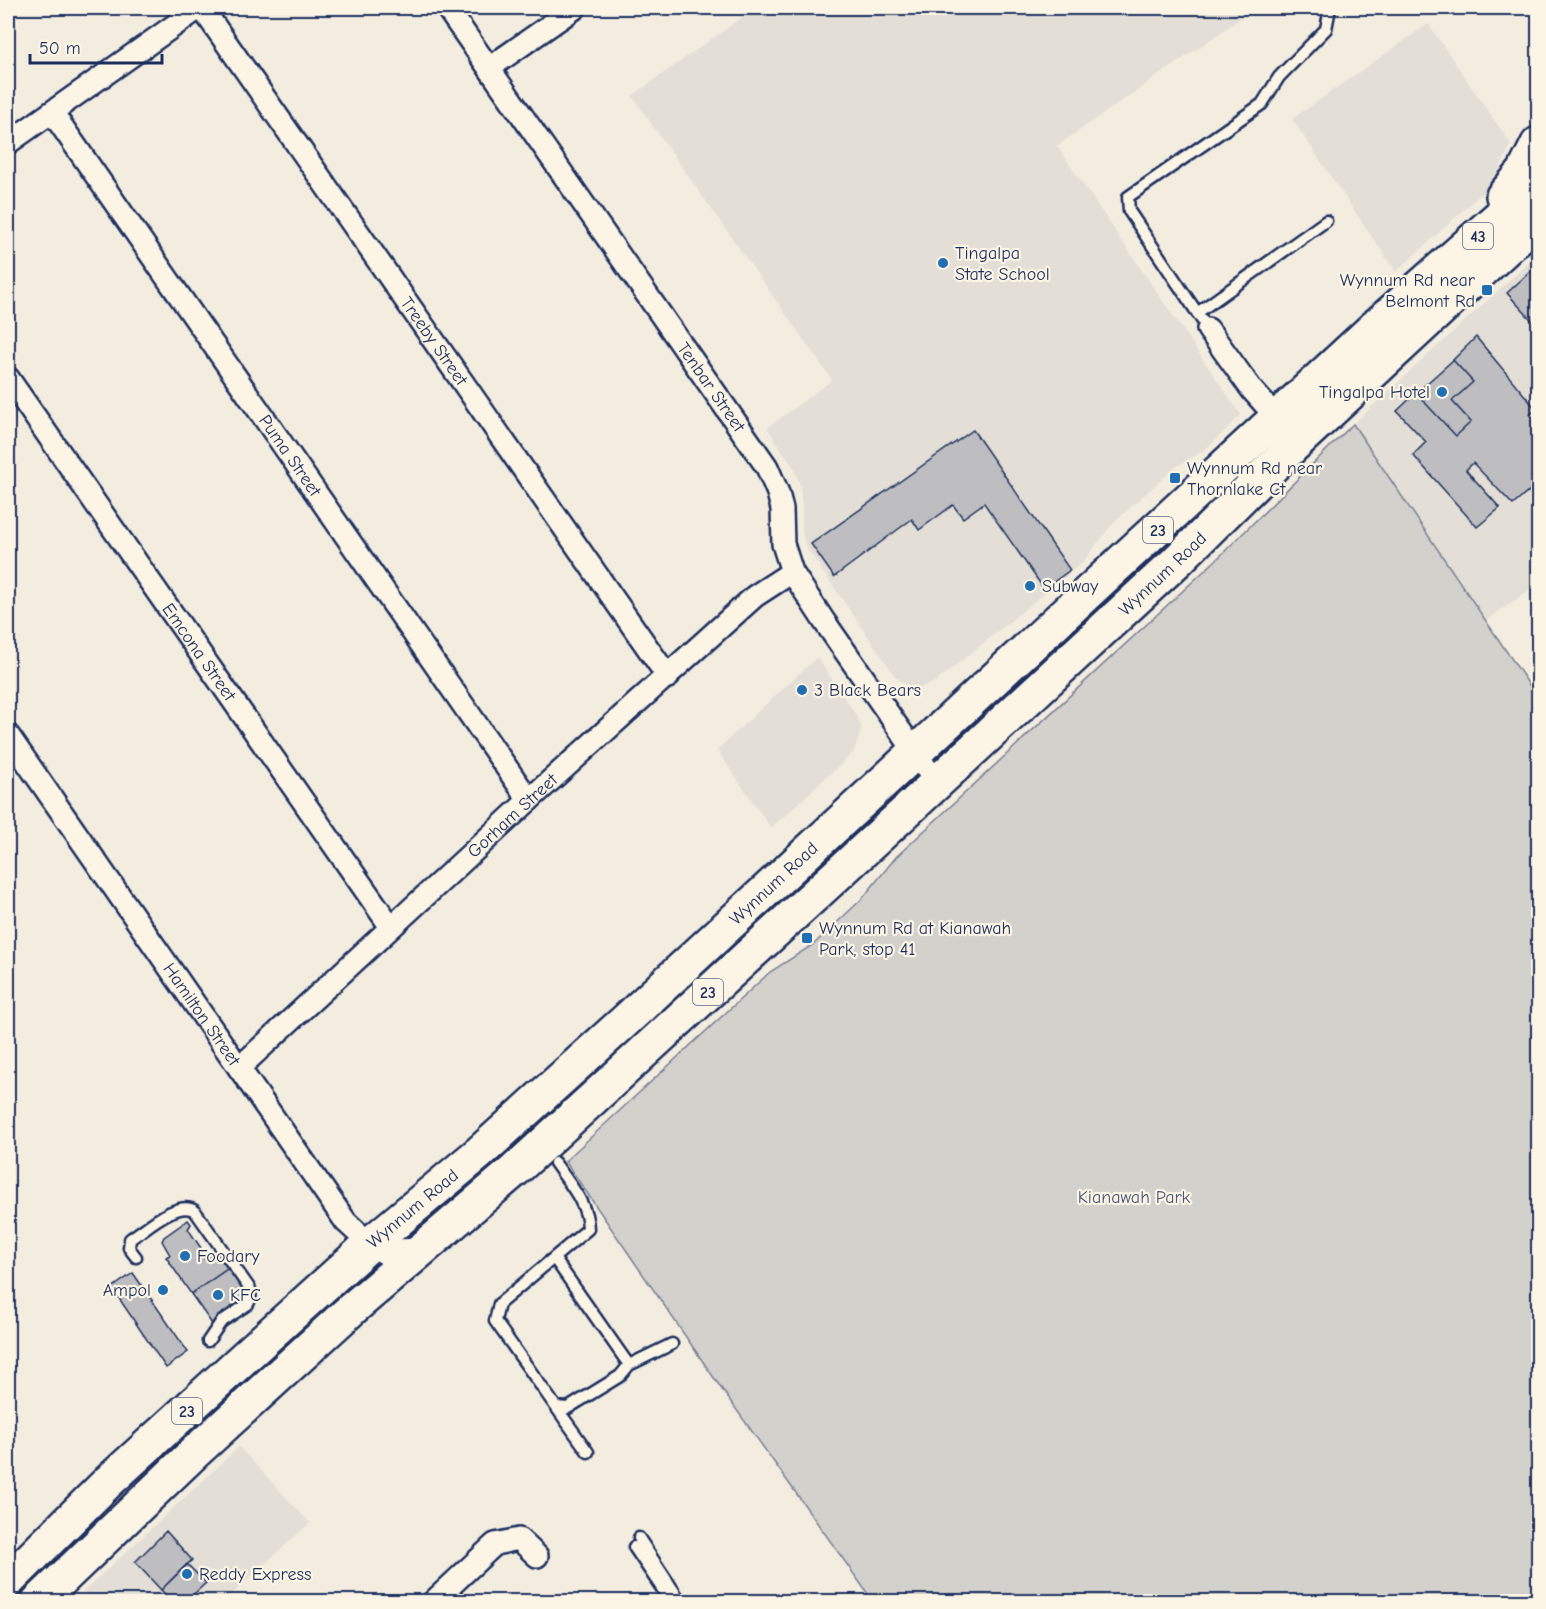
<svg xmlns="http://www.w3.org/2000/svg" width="1546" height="1609" viewBox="0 0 1546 1609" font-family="'Comic Neue',sans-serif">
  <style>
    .built { fill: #e3dfd6 }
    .green { fill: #d3d1cc; stroke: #778095; stroke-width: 1.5 }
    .building { fill: #bebec0; stroke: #1b2f5e; stroke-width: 1.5 }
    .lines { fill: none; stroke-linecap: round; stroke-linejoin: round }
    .lane-casing { stroke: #1b2f5e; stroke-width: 15 }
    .street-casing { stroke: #1b2f5e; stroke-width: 26 }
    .primary-casing { stroke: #1b2f5e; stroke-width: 38 }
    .lane { stroke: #fcf5e5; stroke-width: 10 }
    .street { stroke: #fcf5e5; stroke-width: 21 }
    .primary { stroke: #fcf5e5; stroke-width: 33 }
    .poi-dot { fill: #1f6fb2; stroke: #fcf5e5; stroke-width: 2 }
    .labels { text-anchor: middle; stroke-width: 4.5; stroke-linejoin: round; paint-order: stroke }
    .shield { fill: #fcf5e5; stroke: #5e6a86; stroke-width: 1.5 }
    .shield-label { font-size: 16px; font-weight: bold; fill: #1b2f5e }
    .poi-label { font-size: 18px; fill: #1b2f5e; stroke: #fcf5e5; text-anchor: start }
    .street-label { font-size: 18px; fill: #1b2f5e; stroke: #fcf5e5 }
    .park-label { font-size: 18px; fill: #49587a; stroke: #fcf5e5 }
  </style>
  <rect width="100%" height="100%" fill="#f3ede0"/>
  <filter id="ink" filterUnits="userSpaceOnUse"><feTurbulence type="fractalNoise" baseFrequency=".0167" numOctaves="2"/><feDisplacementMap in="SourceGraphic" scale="12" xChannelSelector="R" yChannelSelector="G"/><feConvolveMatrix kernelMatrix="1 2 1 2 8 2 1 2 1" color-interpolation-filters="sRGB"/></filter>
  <g filter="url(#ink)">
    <path class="built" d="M755 8H1247L1250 12 1057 146 1241 415 1206 449 1174 468 1114 522 1082 563 935 682 920 688 906 685 896 677 806 547 802 531V508L800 485 794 468 767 428 832 380 632 96Z
      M1428 24 1511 144 1493 183 1396 272 1292 119Z
      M1538 254V399L1533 404 1538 411V584L1485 621 1353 424Z
      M817 657 854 712 861 725 860 735 853 753 771 828 717 750Z
      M239 1447 310 1523 224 1601H90L83 1592Z"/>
    <path class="green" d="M1353 424 1538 698V1601H873L721 1388 565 1161 770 972 814 944 862 899 896 857 1216 560Z"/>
    <path class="building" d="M1534 268 1538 273V327L1507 293Z
      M1476 337 1536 409 1530 415 1538 424V487L1536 485 1513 505 1473 463 1466 470 1500 508 1477 527 1413 455 1426 442 1397 411 1416 393 1456 436 1471 422 1452 401 1473 382 1453 360Z
      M1453 360 1473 382 1452 401 1471 422 1456 436 1416 393Z
      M973 430 1070 570 1044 589 984 503 963 518 953 505 919 530 912 519 834 577 811 544Z
      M188 1220 191 1224 188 1229 201 1248 198 1250 205 1260 218 1251 230 1267 191 1294 166 1257 170 1255 162 1241 164 1237Z
      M230 1267 244 1288 240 1291 244 1296 243 1299 238 1303 240 1305 212 1324 191 1294Z
      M133 1273 188 1352 166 1368 112 1288Z
      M166 1531 192 1560 161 1590 135 1562Z
      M187 1564 206 1583 185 1602H173L161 1590Z"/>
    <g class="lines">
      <g class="lane-casing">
        <path id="lane" d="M1197 313 1326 221
          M1208 329 1129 211 1128 197 1262 104 1279 77 1326 29 1330 8
          M136 1257 129 1248 130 1239C146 1229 178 1199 195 1211L250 1289C251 1295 251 1299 248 1304L221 1322 208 1341
          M554 1258 629 1365 620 1376 568 1408 556 1407 495 1321 499 1304 588 1229C588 1204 569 1183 555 1163
          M629 1365 672 1344
          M556 1407 588 1452
          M639 1538 681 1602
          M634 1547 671 1602"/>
      </g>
      <g class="street-casing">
        <g id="street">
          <path id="s1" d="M202 8 668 677"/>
          <path id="s2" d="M447 8 767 467 778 493 782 509 783 544 792 572 824 621 936 782"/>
          <path d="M489 68 575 8"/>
          <path id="s3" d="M52 112 529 800"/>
          <path d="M8 143 199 8"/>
          <path d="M1208 329 1252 390 1278 419"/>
          <path id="s4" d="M8 378 391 927"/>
          <path id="s5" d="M8 735 346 1222 370 1244 386 1254 397 1250 421 1249"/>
          <path id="s6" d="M239 1068 529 800 755 596 792 572"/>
          <path d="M433 1602 495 1544 519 1539 537 1556"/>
        </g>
      </g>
      <g class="primary-casing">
        <g id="primary">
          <path d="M1503 196 1524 172 1538 144"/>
          <path id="s7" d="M8 1581 108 1482 247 1355 370 1244 479 1153 625 1021 1378 324 1538 182"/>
          <path id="s8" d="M38 1602 194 1453 353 1308 515 1170 901 816 1177 561 1292 447 1538 219"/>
        </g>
      </g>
      <use href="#lane" class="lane"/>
      <use href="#street" class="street"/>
      <use href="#primary" class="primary"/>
    </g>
  </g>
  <g class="poi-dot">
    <circle cx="943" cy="263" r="6"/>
    <rect x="1481" y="284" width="12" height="12" rx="3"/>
    <circle cx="1442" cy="392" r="6"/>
    <rect x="1169" y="472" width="12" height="12" rx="3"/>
    <circle cx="1030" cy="586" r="6"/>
    <circle cx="802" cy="690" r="6"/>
    <rect x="801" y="932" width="12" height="12" rx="3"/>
    <circle cx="185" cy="1256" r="6"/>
    <circle cx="163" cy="1290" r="6"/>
    <circle cx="218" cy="1295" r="6"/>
    <circle cx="187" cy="1574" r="6"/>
  </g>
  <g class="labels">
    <g class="shield">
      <rect x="1463" y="223" width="30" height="26" rx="4.5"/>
      <rect x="1143" y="517" width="30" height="26" rx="4.5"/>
      <rect x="693" y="979" width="30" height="26" rx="4.5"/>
      <rect x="172" y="1398" width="30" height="26" rx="4.5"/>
    </g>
    <g class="shield-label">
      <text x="1478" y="242">43</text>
      <text x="1158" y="536">23</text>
      <text x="708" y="998">23</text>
      <text x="187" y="1417">23</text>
    </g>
    <g class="poi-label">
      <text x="955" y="259">Tingalpa<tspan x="955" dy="21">State School</tspan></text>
      <text x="1475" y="286" text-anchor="end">Wynnum Rd near<tspan x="1475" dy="21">Belmont Rd</tspan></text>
      <text x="1430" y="398" text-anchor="end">Tingalpa Hotel</text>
      <text x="1187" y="474">Wynnum Rd near<tspan x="1187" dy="21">Thornlake Ct</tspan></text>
      <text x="1042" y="592">Subway</text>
      <text x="814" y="696">3 Black Bears</text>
      <text x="819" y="934">Wynnum Rd at Kianawah<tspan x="819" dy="21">Park, stop 41</tspan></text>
      <text x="197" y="1262">Foodary</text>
      <text x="151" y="1296" text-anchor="end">Ampol</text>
      <text x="230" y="1301">KFC</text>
      <text x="199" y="1580">Reddy Express</text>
    </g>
    <g class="street-label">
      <text dy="6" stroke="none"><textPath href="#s1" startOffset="406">Treeby Street</textPath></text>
      <text dy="6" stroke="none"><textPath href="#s2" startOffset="462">Tenbar Street</textPath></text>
      <text dy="6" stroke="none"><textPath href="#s3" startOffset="418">Puma Street</textPath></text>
      <text dy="6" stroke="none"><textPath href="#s8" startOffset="1524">Wynnum Road</textPath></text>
      <text dy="6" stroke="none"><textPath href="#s4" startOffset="334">Emcona Street</textPath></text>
      <text dy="6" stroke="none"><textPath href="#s6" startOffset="372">Gorham Street</textPath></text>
      <text dy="6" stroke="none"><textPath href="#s7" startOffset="1036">Wynnum Road</textPath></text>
      <text dy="6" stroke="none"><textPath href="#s5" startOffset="340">Hamilton Street</textPath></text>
      <text dy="6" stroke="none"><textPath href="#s7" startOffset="550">Wynnum Road</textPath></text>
    </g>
    <g class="park-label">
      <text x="1134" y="1203">Kianawah Park</text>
    </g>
  </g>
  <rect width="1546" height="1609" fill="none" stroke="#fcf5e5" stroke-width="30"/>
  <rect x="15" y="15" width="1516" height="1579" fill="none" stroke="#1b2f5e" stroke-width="2" filter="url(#ink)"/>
  <path d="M30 54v9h132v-9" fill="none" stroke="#1b2f5e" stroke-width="3"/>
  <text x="39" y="54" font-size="18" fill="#1b2f5e" stroke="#fcf5e5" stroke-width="4.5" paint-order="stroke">50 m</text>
</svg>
